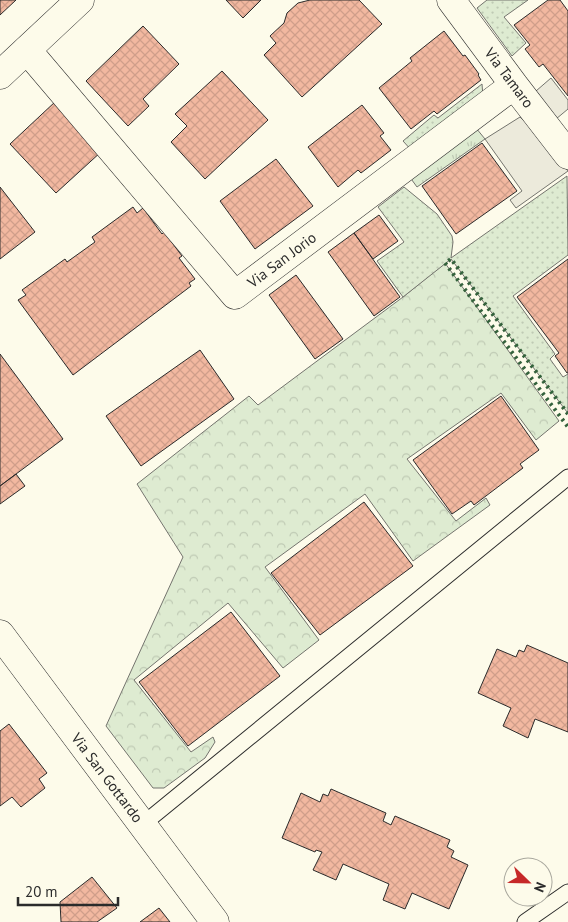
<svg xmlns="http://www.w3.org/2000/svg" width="568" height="922" viewBox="0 0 568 922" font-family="'PT Sans',sans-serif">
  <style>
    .grass { fill: url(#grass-tufts); stroke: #74746e }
    .forest { fill: url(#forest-crowns); stroke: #74746e }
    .garden { fill: url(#garden-dots); stroke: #74746e }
    .parking { fill: #eceadb; stroke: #74746e }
    .building { fill: url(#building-cross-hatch); stroke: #2b2b2b }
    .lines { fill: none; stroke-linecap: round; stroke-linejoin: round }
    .lane-casing { stroke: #2b2b2b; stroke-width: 17 }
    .street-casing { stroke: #2b2b2b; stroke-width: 29 }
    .secondary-casing { stroke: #2b2b2b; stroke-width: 29 }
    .primary-casing { stroke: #2b2b2b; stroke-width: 29 }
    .lane { stroke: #fdfbea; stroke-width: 15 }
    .street { stroke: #fdfbea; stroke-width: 28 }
    .secondary { stroke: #fdfbea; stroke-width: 28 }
    .primary { stroke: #fdfbea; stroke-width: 28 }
    .hedge { stroke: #34623c; stroke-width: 4; stroke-dasharray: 2.5 4; stroke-linecap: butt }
    .labels { text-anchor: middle; stroke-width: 4; stroke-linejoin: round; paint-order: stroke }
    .street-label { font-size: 15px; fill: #2b2b2b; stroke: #fdfbea }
  </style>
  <defs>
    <pattern id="grass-tufts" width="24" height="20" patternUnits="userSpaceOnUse" patternTransform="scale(1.25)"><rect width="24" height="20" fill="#deebd1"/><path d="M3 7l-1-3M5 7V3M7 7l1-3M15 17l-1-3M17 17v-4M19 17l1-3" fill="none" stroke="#bfcab4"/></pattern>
    <pattern id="forest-crowns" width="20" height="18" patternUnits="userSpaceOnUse" patternTransform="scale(1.25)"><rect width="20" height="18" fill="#deebd1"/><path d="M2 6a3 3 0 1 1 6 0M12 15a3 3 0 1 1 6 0" fill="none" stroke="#bfcab4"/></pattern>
    <pattern id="garden-dots" width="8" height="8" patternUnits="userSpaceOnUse" patternTransform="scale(1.25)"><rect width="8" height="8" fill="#deebd1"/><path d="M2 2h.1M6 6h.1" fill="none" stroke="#bfcab4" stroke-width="1.8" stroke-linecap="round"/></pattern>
    <pattern id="building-cross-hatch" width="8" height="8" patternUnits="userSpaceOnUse" patternTransform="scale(1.25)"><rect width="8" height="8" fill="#f2b8a0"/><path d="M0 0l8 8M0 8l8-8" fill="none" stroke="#d09e8a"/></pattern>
  </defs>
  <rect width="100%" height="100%" fill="#fdfbea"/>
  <path class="grass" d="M476 128 485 139 417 187 409 176Z"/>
  <path class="forest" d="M445 263 559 421 536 440 501 393 407 459 456 521 486 498 490 505 413 561 365 494 265 567 319 640 283 668 228 603 134 680 191 752 213 737 215 742 205 758 164 788H153L106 726 183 557 137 484 249 396 258 405 403 297Z"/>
  <path class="garden" d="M487 0H528L504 17 526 43 512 56 477 8Z
    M482 84 483 97 413 152 403 141 434 115 438 118Z
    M567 176 568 255 513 296 555 354 550 359 563 377 568 374V412H567L451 259 403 297 377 261 404 242 378 207 404 187 437 214 452 236 453 242 451 258Z"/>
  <path class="parking" d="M551 78 568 100V109L556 119 536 91Z
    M520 117 533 129 568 171 516 208 510 200 522 191 485 139Z"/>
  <path class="building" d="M0 0H16L0 15Z
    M226 0H261L243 18Z
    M310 0H359L382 24 302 97 264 55 276 43 270 36 284 23 287 13 298 3Z
    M548 0H560L568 11V96L543 64 539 67 525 49 530 45 514 25Z
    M143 26 179 64 143 99 149 106 128 126 86 81Z
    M444 31 463 56 465 55 479 74 478 75 481 80 437 114 434 111 411 129 379 88 412 61 410 58Z
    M222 71 268 120 205 179 171 142 187 126 175 114Z
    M56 101 102 151 56 193 10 144Z
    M362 105 384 133 380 136 391 150 361 173 358 170 338 187 308 147Z
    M482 143 517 191 456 234 422 186Z
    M276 159 313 206 255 249 220 201Z
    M0 187 35 232 0 259Z
    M133 207 137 213 143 208 162 234 164 232 182 256 179 258 195 279 189 283 191 286 73 375 18 300 26 295 22 290 65 259 67 262 95 242 92 237Z
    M379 215 398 241 373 259 354 233Z
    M354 233 400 297 374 316 328 252Z
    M568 259V373H567L555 356 559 353 517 297Z
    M296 275 343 339 315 359 269 295Z
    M200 350 234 399 141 466 106 416Z
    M0 354 63 439 0 486Z
    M501 396 539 450 520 464 523 468 474 505 471 501 452 514 413 460Z
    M16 474 25 486 0 504V486Z
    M364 502 413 566 320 635 271 573Z
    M231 612 280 676 188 746 139 682Z
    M527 645 568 663V732L535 719 528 738 503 726 511 708 478 693 497 649 516 657 519 650 524 652Z
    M9 724 47 773 39 779 45 788 21 807 12 797 0 806V731Z
    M331 789 386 813 383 821 391 825 395 816 450 840 447 847 454 851 451 857 468 865 449 909 412 893 405 909 383 900 389 884 343 864 336 880 313 870 322 852 316 850 315 852 282 838 301 793 320 802 323 794 328 796Z
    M92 877 117 908 97 922H61L60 902Z
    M159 908 170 922H140Z"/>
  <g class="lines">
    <g class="lane-casing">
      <path id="lane" d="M142 825 568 477
        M525 922 568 892"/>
    </g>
    <g class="street-casing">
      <path id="street" d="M451 0 514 85 568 155
        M27 50 235 295 514 85"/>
    </g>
    <g class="secondary-casing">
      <path id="secondary" d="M0 75 80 0"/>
    </g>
    <g class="primary-casing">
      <path id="primary" d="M0 634 215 922"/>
    </g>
    <use href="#lane" class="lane"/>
    <use href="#street" class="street"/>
    <use href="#secondary" class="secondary"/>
    <use href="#primary" class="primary"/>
    <path class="hedge" d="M568 414 451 259 445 263 568 427"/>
  </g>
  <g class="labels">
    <g class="street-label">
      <text transform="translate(509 78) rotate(53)" y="5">Via Tamaro</text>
      <text transform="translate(282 260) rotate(-37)" y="5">Via San Jorio</text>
      <text transform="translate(107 778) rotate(53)" y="5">Via San Gottardo</text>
    </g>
  </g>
  <g transform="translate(528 882) rotate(113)"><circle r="24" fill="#fdfbea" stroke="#a9a89e"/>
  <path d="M0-4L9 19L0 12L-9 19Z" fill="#c62828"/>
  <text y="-8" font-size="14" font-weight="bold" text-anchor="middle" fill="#2b2b2b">N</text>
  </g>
  <path d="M18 897v8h100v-8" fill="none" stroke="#2b2b2b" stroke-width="2.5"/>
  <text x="25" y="897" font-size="15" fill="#2b2b2b" stroke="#fdfbea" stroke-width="4" paint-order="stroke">20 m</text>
</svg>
